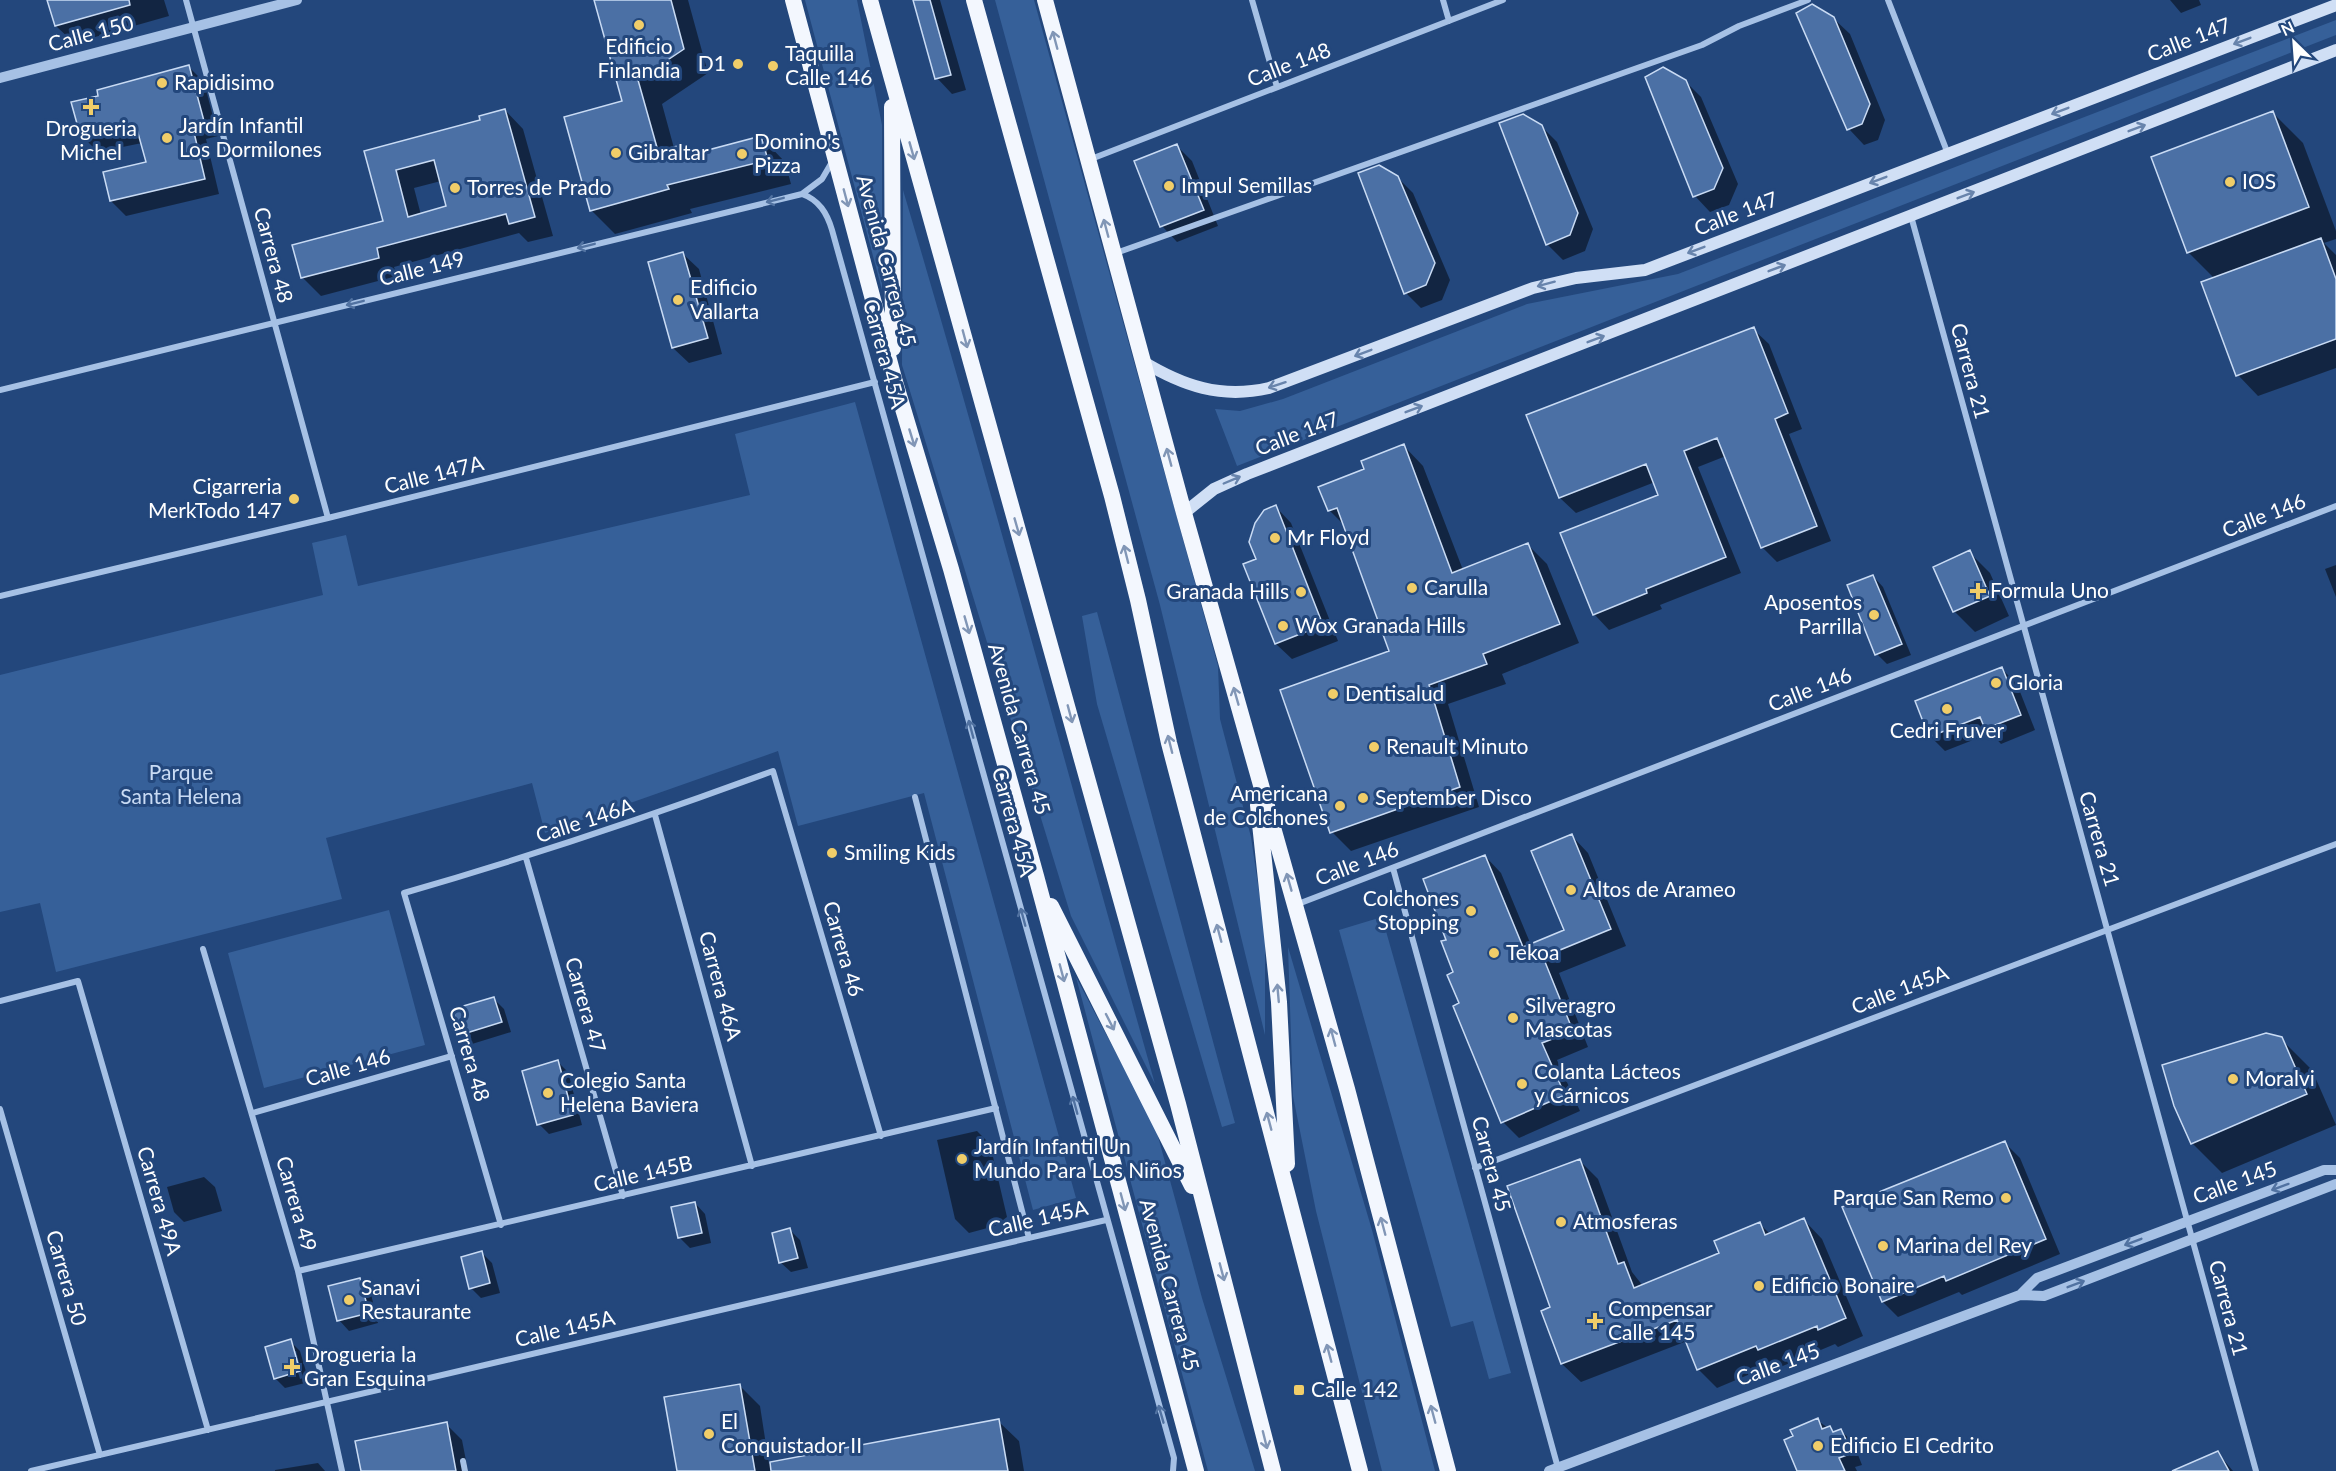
<svg xmlns="http://www.w3.org/2000/svg" width="2336" height="1471" viewBox="0 0 2336 1471" font-family="Lato,sans-serif">
  <style>
    .green { fill: #366099 }
    .shadow { fill: #0007; fill-rule: evenodd }
    .building { fill: #4b70a5; stroke: #c9dbf4; stroke-width: 1.5; fill-rule: evenodd }
    .lines { fill: none; stroke-linecap: round; stroke-linejoin: round }
    .minor { stroke: #a6c1e5; stroke-width: 6 }
    .tertiary { stroke: #a6c1e5; stroke-width: 10 }
    .secondary { stroke: #d0dff5; stroke-width: 12 }
    .trunk { stroke: #f3f7fe; stroke-width: 16 }
    .oneway { stroke: #8196b6 }
    .oneway2 { stroke: #6884ac }
    .oneway3 { stroke: #5172a1 }
    .poi-dot { fill: #f0cd69; stroke: #23477c; stroke-width: 2 }
    .labels { text-anchor: middle; stroke-width: 6; stroke-linejoin: round; paint-order: stroke }
    .street-label { font-size: 21px; fill: #fff; stroke: #23477c }
    .poi-label { font-size: 21px; fill: #fff; stroke: #23477c; text-anchor: start }
    .park-label { font-size: 21px; fill: #c9dbf4; stroke: #23477c }
  </style>
  <rect width="100%" height="100%" fill="#23477c"/>
  <path class="green" d="M805 0H857L882 125V290Z
    M995 0H1034L1218 666 1220 719 1251 837 1265 932V1035L1160 605Z
    M2336 20V35L1237 466 1215 409 1240 411 1283 399 1527 304 1678 274Z
    M903 190C991 487 1071 786 1155 1084L1071 916 902 365Z
    M855 402 1076 1198 1033 1210 924 793 798 826 778 751 545 833 532 783 326 838 342 899 56 972 40 903 0 912V675L323 595 312 543 346 535 358 586 750 495 735 434Z
    M1097 612 1235 1123 1222 1127 1097 704 1082 616Z
    M389 910 425 1045 264 1088 228 953Z
    M1382 917 1511 1373 1489 1379 1473 1321 1451 1327 1339 930Z
    M1288 947 1372 1230 1435 1471H1382L1316 1211 1293 1096Z
    M1076 977 1156 1129 1202 1298 1255 1471H1208Z"/>
  <path class="shadow" d="M49 0H164L169 16 74 43 56 26Z
    M596 0H688L708 73 662 104 674 148 685 145 695 155 761 137 785 162 791 184 690 209 692 213 615 234 591 210 624 102Z
    M914 0H940L966 90 952 94 937 78Z
    M2170 0H2199L2201 5 2181 13Z
    M1798 14 1833 18 1850 34 1885 120 1878 140 1864 145 1849 129Z
    M189 67 204 82 218 136 206 139 219 194 126 216 111 201 148 163 142 143 98 152 83 137Z
    M1685 81 1701 97 1738 184 1729 205 1710 212 1695 196Z
    M505 110 523 129 553 236 528 242 519 233 394 267 397 276 321 296 302 277 384 222 366 152 482 121ZM441 181 448 207 421 215 414 188Z
    M2273 113 2303 143 2336 231V239L2324 243 2336 255V368L2258 396 2238 375 2215 279 2188 252Z
    M1541 126 1557 142 1593 229 1585 251 1563 260 1547 244Z
    M1177 146 1192 161 1218 226 1177 242 1162 226 1136 162Z
    M1397 177 1413 193 1450 280 1442 300 1421 308 1406 293Z
    M683 254 699 269 722 354 689 363 673 348 649 263Z
    M1753 329 1769 344 1802 429 1789 434 1831 541 1777 562 1762 547 1726 456 1698 467 1741 573 1660 605 1662 609 1609 630 1594 614 1660 496 1655 482 1576 513 1560 498 1528 416Z
    M1404 446 1423 466 1463 570 1527 544 1547 564 1579 643 1502 674 1506 684 1448 704 1479 807 1351 851 1332 832 1391 651 1346 527 1329 510 1366 470Z
    M1276 507 1291 523 1338 641 1292 659 1276 644 1245 565 1258 560Z
    M1969 552 1990 573 2009 616 1975 632 1954 611Z
    M2336 565V597L2325 569Z
    M1873 576 1883 587 1911 655 1887 664 1877 654Z
    M2002 669 2017 684 2035 730 2001 744 1991 733 1945 751 1930 736Z
    M1572 836 1588 853 1626 946 1559 973 1588 1047 1557 1060 1580 1111 1519 1138 1503 1122 1461 1004 1448 940 1485 856 1501 873 1531 945 1565 931Z
    M494 999 504 1009 511 1032 472 1044 461 1034Z
    M2281 1039 2312 1070 2336 1125 2222 1173 2192 1143Z
    M558 1062 568 1072 582 1125 549 1134 539 1124Z
    M977 1131 990 1144 1007 1217 995 1226 969 1233 955 1219 937 1140Z
    M2005 1143 2020 1158 2060 1254 1962 1295 1959 1292 1898 1317 1883 1302Z
    M1580 1161 1598 1179 1632 1272 1643 1286 1721 1253 1760 1224 1770 1234 1804 1220 1822 1239 1863 1336 1838 1347 1835 1344 1778 1368 1774 1364 1717 1388 1699 1370 1687 1341 1581 1382 1562 1364 1543 1312 1552 1308Z
    M204 1177 215 1187 222 1211 184 1222 174 1212 167 1187Z
    M695 1203 705 1214 711 1243 690 1248 679 1237Z
    M790 1230 800 1240 808 1268 791 1272 780 1262Z
    M482 1253 492 1263 500 1293 481 1298 471 1288Z
    M359 1280 370 1290 378 1323 349 1331 339 1320Z
    M290 1341 300 1351 309 1382 285 1388 275 1378ZM292 1351H296L303 1378 300 1379Z
    M740 1386 760 1406 769 1464 998 1421 1019 1441 1024 1471H678Z
    M1817 1420 1835 1433 1841 1431 1853 1442 1862 1465 1855 1467 1857 1471H1798L1795 1437Z
    M446 1424 462 1440 468 1471H420Z
    M2218 1453 2233 1471H2175Z
    M318 1463 325 1471H275V1470Z"/>
  <path class="building" d="M47 0H129L130 5 55 26Z
    M594 0H671L684 49 638 80 658 151 686 144 689 155 761 136 768 160 667 185 669 189 590 211 564 117 622 101Z
    M913 0H930L951 75 935 79Z
    M1812 4 1834 17 1870 104 1862 124 1847 130 1796 13Z
    M189 65 204 121 192 124 205 179 110 201 103 172 146 162 136 126 81 138 71 102 98 96 97 90Z
    M1663 67 1686 80 1723 168 1714 189 1693 197 1645 77Z
    M505 109 535 217 509 224 506 214 377 248 379 258 301 278 292 245 383 221 364 151 480 120 479 116ZM434 160 446 206 408 217 396 170Z
    M2273 111 2309 207 2187 253 2151 157Z
    M1523 114 1542 125 1578 213 1570 235 1546 245 1499 123Z
    M1177 144 1204 210 1160 227 1134 161Z
    M1379 165 1398 176 1435 263 1426 285 1404 294 1358 173Z
    M2321 238 2336 279V339L2236 376 2201 282Z
    M683 252 708 338 672 348 648 262Z
    M1754 327 1788 413 1775 419 1817 526 1761 548 1717 438 1684 451 1726 557 1646 589 1647 593 1593 615 1560 533 1658 495 1646 464 1559 498 1526 415Z
    M1404 444 1452 573 1528 543 1560 624 1483 654 1487 664 1429 685 1460 787 1330 833 1280 690 1389 651 1337 508 1328 511 1318 487 1364 469 1361 461Z
    M1276 505 1323 625 1275 644 1243 564 1256 559 1249 542 1255 523 1264 510Z
    M1970 550 1990 596 1953 612 1933 567Z
    M1873 575 1902 644 1875 655 1847 585Z
    M2002 667 2021 715 1985 729 1980 717 1929 737 1915 701Z
    M1572 834 1611 929 1543 957 1573 1031 1542 1043 1565 1095 1501 1123 1453 1006 1459 1003 1447 975 1453 972 1441 941 1446 940 1423 879 1485 855 1523 947 1564 930 1531 851Z
    M494 997 502 1022 460 1035 453 1009Z
    M2266 1033 2282 1037 2307 1094 2191 1144 2174 1106 2162 1065Z
    M558 1060 573 1115 537 1125 522 1071Z
    M2005 1141 2046 1239 1946 1281 1944 1276 1882 1302 1842 1207Z
    M1580 1159 1618 1264 1624 1262 1634 1288 1719 1253 1714 1241 1760 1222 1765 1235 1804 1218 1846 1318 1818 1330 1817 1326 1758 1350 1756 1346 1697 1370 1677 1320 1561 1364 1541 1311 1550 1307 1507 1186Z
    M695 1202 702 1233 678 1238 671 1207Z
    M790 1228 798 1258 779 1263 772 1233Z
    M482 1251 490 1283 469 1289 461 1257Z
    M360 1278 369 1313 337 1321 328 1286Z
    M291 1339 300 1371 274 1379 265 1347Z
    M740 1384 755 1471H677L664 1397Z
    M1818 1418 1822 1429 1830 1426 1833 1432 1841 1429 1852 1453 1839 1458 1845 1471H1797L1784 1440 1793 1436 1790 1430Z
    M999 1419 1008 1471H771L770 1462Z
    M447 1422 456 1471H361L355 1441Z
    M2218 1451 2229 1471H2172Z"/>
  <g class="lines">
    <path class="minor" d="M186 0 328 518
      M1252 0 1277 87
      M1443 0 1449 21
      M1888 0 1948 154
      M1091 159 1503 0
      M802 194C819 200 827 213 832 230L1174 1458 1173 1471
      M1911 216 2256 1471
      M1116 253 1702 45 1739 26 1808 0
      M0 390 802 194 822 179 832 162
      M0 596 328 518 875 382
      M915 797 1029 1238
      M655 815 752 1166
      M526 858 623 1196
      M1393 868 1558 1468
      M1298 904 2336 506
      M203 949 298 1271 342 1471
      M0 1001 78 981 208 1430
      M0 1109 100 1455
      M253 1113 452 1056
      M1475 1168 2336 844
      M501 1225 404 893C529 857 651 816 773 771L881 1136
      M298 1271 996 1108
      M463 1461 465 1471
      M31 1471 1106 1220"/>
    <path class="tertiary" d="M0 78 297 0
      M2020 1295 2037 1278 2324 1170H2336
      M1549 1471 2020 1295 2044 1296 2336 1184"/>
    <path class="secondary" d="M1142 361C1183 386 1221 399 1269 388L1533 288 1576 278 1645 270 2336 5
      M1184 513 1214 489 1247 474 2336 50"/>
    <path class="trunk" d="M793 0 895 382 951 569 1036 876 1196 1471
      M870 0 1178 1104 1273 1471
      M974 0 1112 496 1138 600 1169 743 1360 1471
      M1045 0 1184 513 1347 1089 1448 1471
      M892 107 893 348
      M1258 805 1279 1002 1287 1164
      M1051 906 1192 1186"/>
  </g>
  <defs><path id="oneway-shaft" d="M-6 0H5M1.5-3L5.5 0L1.5 3" fill="none" stroke-width="1.6" stroke-linecap="round" stroke-linejoin="round" transform="scale(1.5)"/></defs>
  <g class="oneway">
    <use href="#oneway-shaft" transform="translate(1055 40) rotate(-105)"/>
    <use href="#oneway-shaft" transform="translate(912 151) rotate(74)"/>
    <use href="#oneway-shaft" transform="translate(846 198) rotate(75)"/>
    <use href="#oneway-shaft" transform="translate(1106 228) rotate(-105)"/>
    <use href="#oneway-shaft" transform="translate(965 339) rotate(75)"/>
    <use href="#oneway-shaft" transform="translate(912 438) rotate(73)"/>
    <use href="#oneway-shaft" transform="translate(1169 457) rotate(-105)"/>
    <use href="#oneway-shaft" transform="translate(1017 527) rotate(74)"/>
    <use href="#oneway-shaft" transform="translate(1126 554) rotate(-104)"/>
    <use href="#oneway-shaft" transform="translate(967 625) rotate(74)"/>
    <use href="#oneway-shaft" transform="translate(1236 696) rotate(-106)"/>
    <use href="#oneway-shaft" transform="translate(1070 714) rotate(75)"/>
    <use href="#oneway-shaft" transform="translate(1170 744) rotate(-104)"/>
    <use href="#oneway-shaft" transform="translate(1289 882) rotate(-106)"/>
    <use href="#oneway-shaft" transform="translate(1219 933) rotate(-105)"/>
    <use href="#oneway-shaft" transform="translate(1062 973) rotate(75)"/>
    <use href="#oneway-shaft" transform="translate(1278 993) rotate(-95)"/>
    <use href="#oneway-shaft" transform="translate(1110 1022) rotate(63)"/>
    <use href="#oneway-shaft" transform="translate(1333 1037) rotate(-105)"/>
    <use href="#oneway-shaft" transform="translate(1269 1121) rotate(-105)"/>
    <use href="#oneway-shaft" transform="translate(1123 1202) rotate(75)"/>
    <use href="#oneway-shaft" transform="translate(1383 1226) rotate(-105)"/>
    <use href="#oneway-shaft" transform="translate(1222 1272) rotate(75)"/>
    <use href="#oneway-shaft" transform="translate(1329 1353) rotate(-105)"/>
    <use href="#oneway-shaft" transform="translate(1433 1414) rotate(-105)"/>
    <use href="#oneway-shaft" transform="translate(1265 1440) rotate(76)"/>
  </g>
  <g class="oneway2">
    <use href="#oneway-shaft" transform="translate(2242 41) rotate(159)"/>
    <use href="#oneway-shaft" transform="translate(2060 111) rotate(159)"/>
    <use href="#oneway-shaft" transform="translate(2137 128) rotate(-21)"/>
    <use href="#oneway-shaft" transform="translate(1878 180) rotate(159)"/>
    <use href="#oneway-shaft" transform="translate(1966 195) rotate(-21)"/>
    <use href="#oneway-shaft" transform="translate(1696 250) rotate(159)"/>
    <use href="#oneway-shaft" transform="translate(1777 268) rotate(-21)"/>
    <use href="#oneway-shaft" transform="translate(1546 284) rotate(165)"/>
    <use href="#oneway-shaft" transform="translate(1596 339) rotate(-21)"/>
    <use href="#oneway-shaft" transform="translate(1363 353) rotate(159)"/>
    <use href="#oneway-shaft" transform="translate(1277 385) rotate(162)"/>
    <use href="#oneway-shaft" transform="translate(1414 409) rotate(-21)"/>
    <use href="#oneway-shaft" transform="translate(1232 480) rotate(-23)"/>
  </g>
  <g class="oneway3">
    <use href="#oneway-shaft" transform="translate(775 200) rotate(166)"/>
    <use href="#oneway-shaft" transform="translate(586 246) rotate(166)"/>
    <use href="#oneway-shaft" transform="translate(355 303) rotate(166)"/>
    <use href="#oneway-shaft" transform="translate(971 729) rotate(-105)"/>
    <use href="#oneway-shaft" transform="translate(1023 917) rotate(-105)"/>
    <use href="#oneway-shaft" transform="translate(1075 1105) rotate(-105)"/>
    <use href="#oneway-shaft" transform="translate(2280 1187) rotate(160)"/>
    <use href="#oneway-shaft" transform="translate(2133 1242) rotate(159)"/>
    <use href="#oneway-shaft" transform="translate(2076 1284) rotate(-21)"/>
    <use href="#oneway-shaft" transform="translate(1161 1414) rotate(-106)"/>
  </g>
  <g class="poi-dot">
    <circle cx="639" cy="25" r="6"/>
    <circle cx="738" cy="64" r="6"/>
    <circle cx="773" cy="66" r="6"/>
    <circle cx="162" cy="83" r="6"/>
    <path d="M88 98h6v6h6v6h-6v6h-6v-6h-6v-6h6z"/>
    <circle cx="167" cy="138" r="6"/>
    <circle cx="616" cy="153" r="6"/>
    <circle cx="742" cy="154" r="6"/>
    <circle cx="2230" cy="182" r="6"/>
    <circle cx="1169" cy="186" r="6"/>
    <circle cx="455" cy="188" r="6"/>
    <circle cx="678" cy="300" r="6"/>
    <circle cx="294" cy="499" r="6"/>
    <circle cx="1275" cy="538" r="6"/>
    <circle cx="1412" cy="588" r="6"/>
    <path d="M1975 582h6v6h6v6h-6v6h-6v-6h-6v-6h6z"/>
    <circle cx="1301" cy="592" r="6"/>
    <circle cx="1874" cy="615" r="6"/>
    <circle cx="1283" cy="626" r="6"/>
    <circle cx="1996" cy="683" r="6"/>
    <circle cx="1333" cy="694" r="6"/>
    <circle cx="1947" cy="709" r="6"/>
    <circle cx="1374" cy="747" r="6"/>
    <circle cx="1363" cy="798" r="6"/>
    <circle cx="1340" cy="806" r="6"/>
    <circle cx="832" cy="853" r="6"/>
    <circle cx="1571" cy="890" r="6"/>
    <circle cx="1471" cy="911" r="6"/>
    <circle cx="1494" cy="953" r="6"/>
    <circle cx="1513" cy="1018" r="6"/>
    <circle cx="2233" cy="1079" r="6"/>
    <circle cx="1522" cy="1084" r="6"/>
    <circle cx="548" cy="1093" r="6"/>
    <circle cx="962" cy="1159" r="6"/>
    <circle cx="2006" cy="1198" r="6"/>
    <circle cx="1561" cy="1222" r="6"/>
    <circle cx="1883" cy="1246" r="6"/>
    <circle cx="1759" cy="1286" r="6"/>
    <circle cx="349" cy="1300" r="6"/>
    <path d="M1592 1312h6v6h6v6h-6v6h-6v-6h-6v-6h6z"/>
    <path d="M289 1358h6v6h6v6h-6v6h-6v-6h-6v-6h6z"/>
    <rect x="1293" y="1384" width="12" height="12" rx="3"/>
    <circle cx="709" cy="1434" r="6"/>
    <circle cx="1818" cy="1446" r="6"/>
  </g>
  <g class="labels">
    <g class="street-label">
      <text transform="translate(91 34) rotate(-15)" y="7">Calle 150</text>
      <text transform="translate(2189 40) rotate(-21)" y="7">Calle 147</text>
      <text transform="translate(1289 65) rotate(-21)" y="7">Calle 148</text>
      <text transform="translate(1736 214) rotate(-21)" y="7">Calle 147</text>
      <text transform="translate(273 255) rotate(75)" y="7">Carrera 48</text>
      <text transform="translate(886 261) rotate(75)" y="7">Avenida Carrera 45</text>
      <text transform="translate(422 269) rotate(-14)" y="7">Calle 149</text>
      <text transform="translate(884 354) rotate(75)" y="7">Carrera 45A</text>
      <text transform="translate(1970 371) rotate(75)" y="7">Carrera 21</text>
      <text transform="translate(1297 434) rotate(-21)" y="7">Calle 147</text>
      <text transform="translate(434 475) rotate(-14)" y="7">Calle 147A</text>
      <text transform="translate(2264 516) rotate(-21)" y="7">Calle 146</text>
      <text transform="translate(1810 690) rotate(-21)" y="7">Calle 146</text>
      <text transform="translate(1019 729) rotate(74)" y="7">Avenida Carrera 45</text>
      <text transform="translate(585 821) rotate(-18)" y="7">Calle 146A</text>
      <text transform="translate(1013 822) rotate(75)" y="7">Carrera 45A</text>
      <text transform="translate(2099 839) rotate(74)" y="7">Carrera 21</text>
      <text transform="translate(1357 864) rotate(-21)" y="7">Calle 146</text>
      <text transform="translate(843 949) rotate(74)" y="7">Carrera 46</text>
      <text transform="translate(720 986) rotate(75)" y="7">Carrera 46A</text>
      <text transform="translate(1900 990) rotate(-21)" y="7">Calle 145A</text>
      <text transform="translate(585 1005) rotate(74)" y="7">Carrera 47</text>
      <text transform="translate(469 1054) rotate(74)" y="7">Carrera 48</text>
      <text transform="translate(348 1068) rotate(-16)" y="7">Calle 146</text>
      <text transform="translate(1491 1164) rotate(75)" y="7">Carrera 45</text>
      <text transform="translate(643 1174) rotate(-13)" y="7">Calle 145B</text>
      <text transform="translate(2235 1183) rotate(-20)" y="7">Calle 145</text>
      <text transform="translate(159 1201) rotate(74)" y="7">Carrera 49A</text>
      <text transform="translate(296 1204) rotate(74)" y="7">Carrera 49</text>
      <text transform="translate(1038 1219) rotate(-13)" y="7">Calle 145A</text>
      <text transform="translate(66 1278) rotate(74)" y="7">Carrera 50</text>
      <text transform="translate(1169 1285) rotate(75)" y="7">Avenida Carrera 45</text>
      <text transform="translate(2228 1308) rotate(75)" y="7">Carrera 21</text>
      <text transform="translate(565 1329) rotate(-13)" y="7">Calle 145A</text>
      <text transform="translate(1778 1365) rotate(-20)" y="7">Calle 145</text>
    </g>
    <g class="poi-label">
      <text x="639" y="54" text-anchor="middle">Edificio<tspan x="639" dy="24">Finlandia</tspan></text>
      <text x="785" y="61">Taquilla<tspan x="785" dy="24">Calle 146</tspan></text>
      <text x="726" y="71" text-anchor="end">D1</text>
      <text x="174" y="90">Rapidisimo</text>
      <text x="179" y="133">Jardín Infantil<tspan x="179" dy="24">Los Dormilones</tspan></text>
      <text x="91" y="136" text-anchor="middle">Drogueria<tspan x="91" dy="24">Michel</tspan></text>
      <text x="754" y="149">Domino's<tspan x="754" dy="24">Pizza</tspan></text>
      <text x="628" y="160">Gibraltar</text>
      <text x="2242" y="189">IOS</text>
      <text x="1181" y="193">Impul Semillas</text>
      <text x="467" y="195">Torres de Prado</text>
      <text x="690" y="295">Edificio<tspan x="690" dy="24">Vallarta</tspan></text>
      <text x="282" y="494" text-anchor="end">Cigarreria<tspan x="282" dy="24">MerkTodo 147</tspan></text>
      <text x="1287" y="545">Mr Floyd</text>
      <text x="1424" y="595">Carulla</text>
      <text x="1990" y="598">Formula Uno</text>
      <text x="1289" y="599" text-anchor="end">Granada Hills</text>
      <text x="1862" y="610" text-anchor="end">Aposentos<tspan x="1862" dy="24">Parrilla</tspan></text>
      <text x="1295" y="633">Wox Granada Hills</text>
      <text x="2008" y="690">Gloria</text>
      <text x="1345" y="701">Dentisalud</text>
      <text x="1947" y="738" text-anchor="middle">Cedri Fruver</text>
      <text x="1386" y="754">Renault Minuto</text>
      <text x="1328" y="801" text-anchor="end">Americana<tspan x="1328" dy="24">de Colchones</tspan></text>
      <text x="1375" y="805">September Disco</text>
      <text x="844" y="860">Smiling Kids</text>
      <text x="1583" y="897">Altos de Arameo</text>
      <text x="1459" y="906" text-anchor="end">Colchones<tspan x="1459" dy="24">Stopping</tspan></text>
      <text x="1506" y="960">Tekoa</text>
      <text x="1525" y="1013">Silveragro<tspan x="1525" dy="24">Mascotas</tspan></text>
      <text x="1534" y="1079">Colanta Lácteos<tspan x="1534" dy="24">y Cárnicos</tspan></text>
      <text x="2245" y="1086">Moralvi</text>
      <text x="560" y="1088">Colegio Santa<tspan x="560" dy="24">Helena Baviera</tspan></text>
      <text x="974" y="1154">Jardín Infantil Un<tspan x="974" dy="24">Mundo Para Los Niños</tspan></text>
      <text x="1994" y="1205" text-anchor="end">Parque San Remo</text>
      <text x="1573" y="1229">Atmosferas</text>
      <text x="1895" y="1253">Marina del Rey</text>
      <text x="1771" y="1293">Edificio Bonaire</text>
      <text x="361" y="1295">Sanavi<tspan x="361" dy="24">Restaurante</tspan></text>
      <text x="1608" y="1316">Compensar<tspan x="1608" dy="24">Calle 145</tspan></text>
      <text x="304" y="1362">Drogueria la<tspan x="304" dy="24">Gran Esquina</tspan></text>
      <text x="1311" y="1397">Calle 142</text>
      <text x="721" y="1429">El<tspan x="721" dy="24">Conquistador II</tspan></text>
      <text x="1830" y="1453">Edificio El Cedrito</text>
    </g>
    <g class="park-label">
      <text x="181" y="780">Parque<tspan x="181" dy="24">Santa Helena</tspan></text>
    </g>
  </g>
  <g transform="translate(2294 42) rotate(335)" stroke="#23477c" stroke-width="4.5" paint-order="stroke">
  <path d="M0-4.5L10 22L0 15L-10 22Z" fill="#ffffff"/>
  <text y="-9" font-size="16" font-weight="bold" text-anchor="middle" fill="#ffffff">N</text>
  </g>
</svg>
